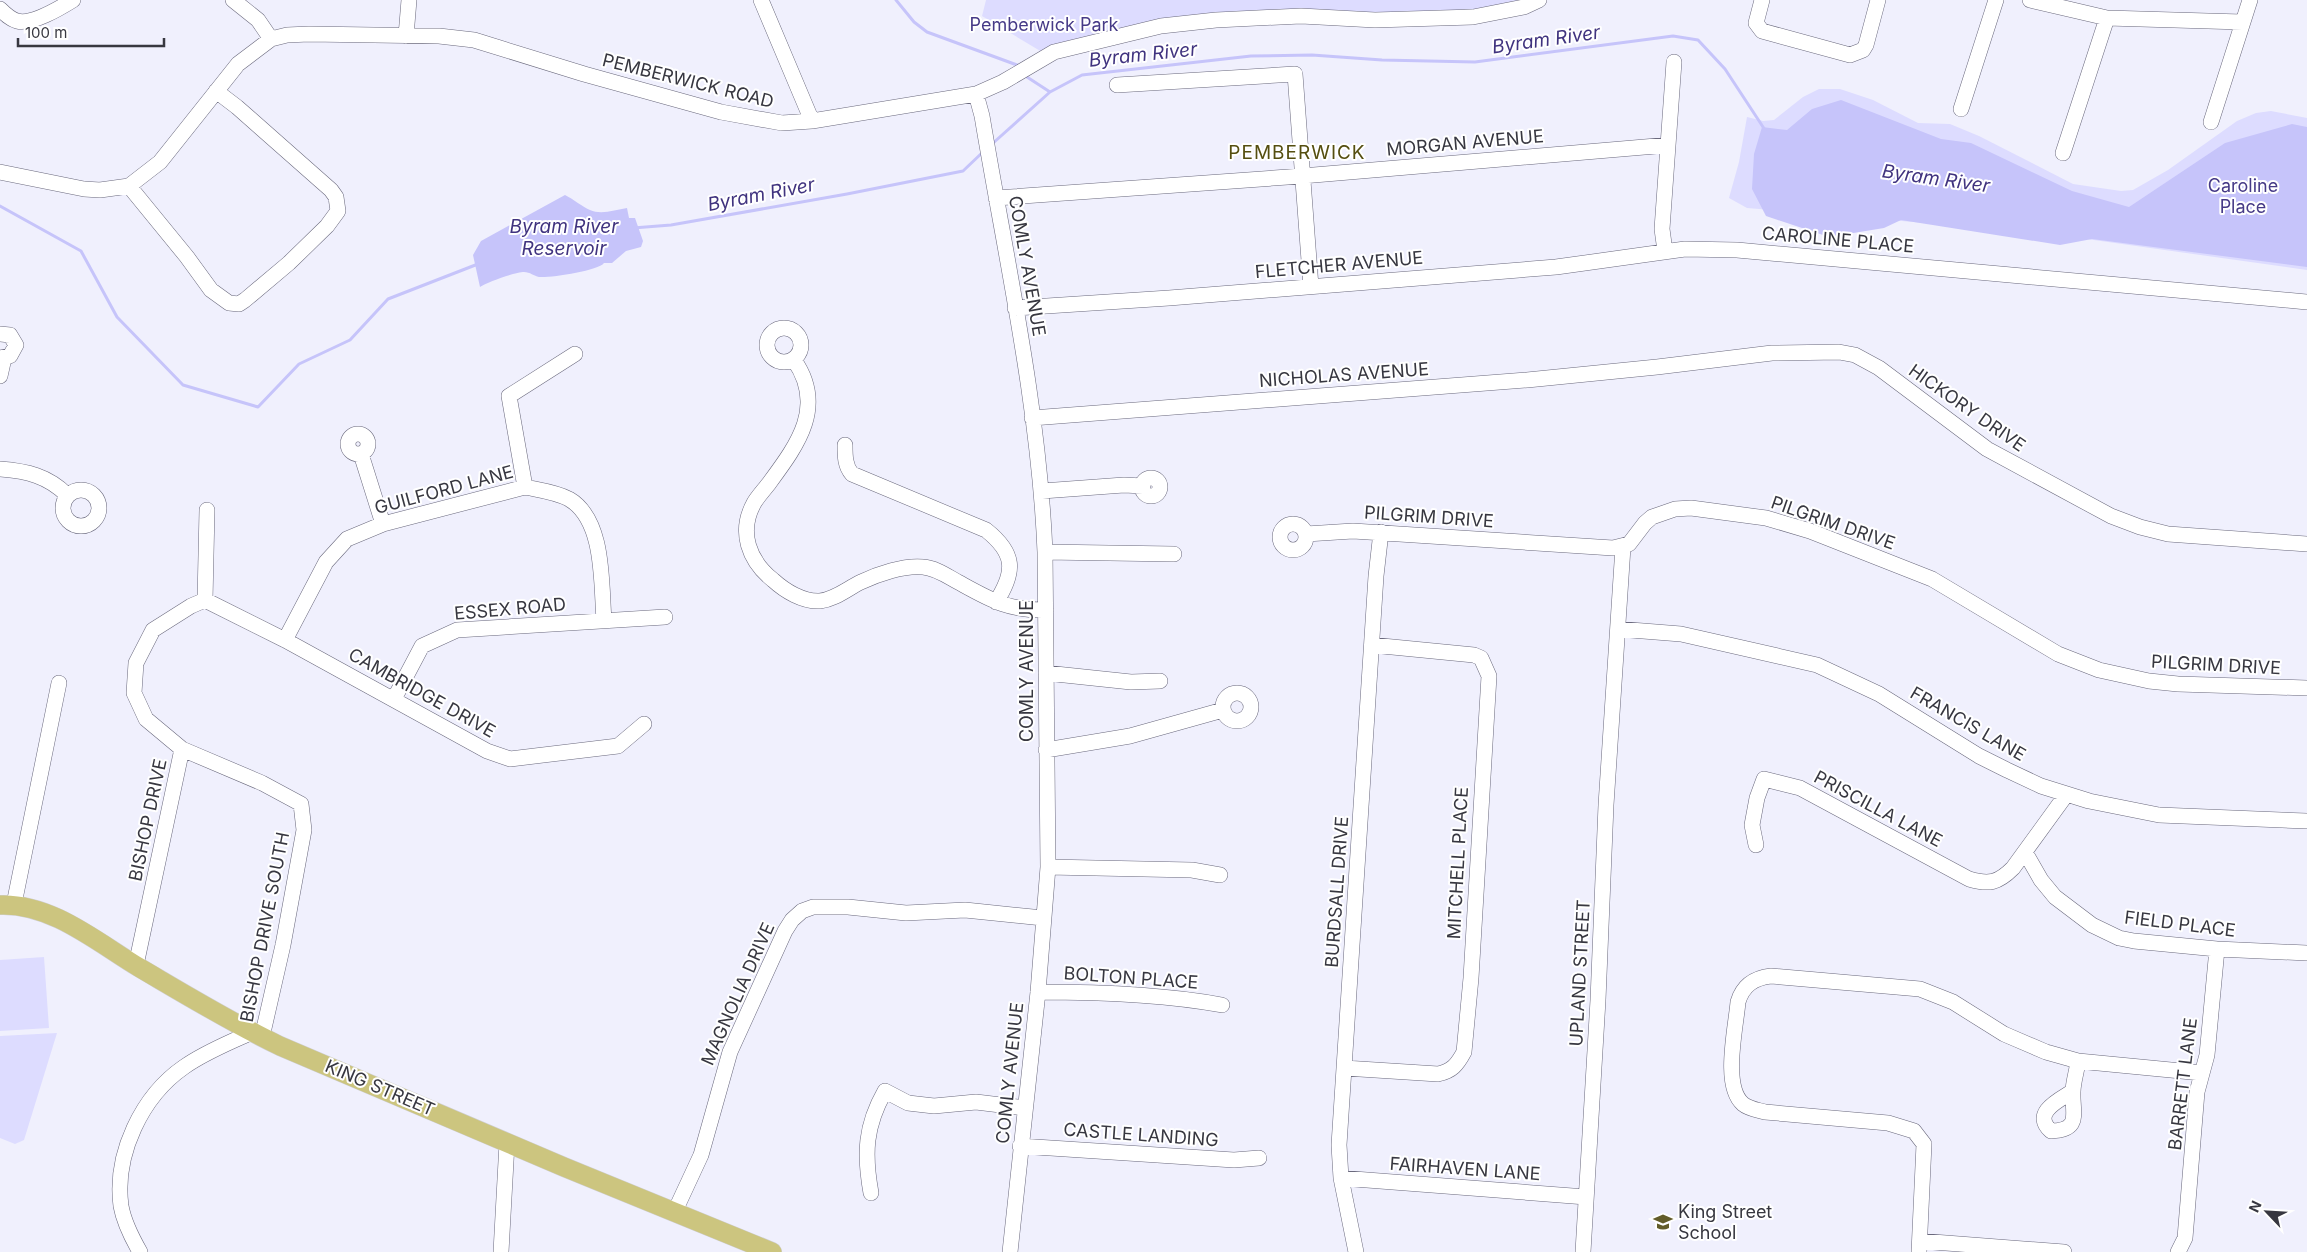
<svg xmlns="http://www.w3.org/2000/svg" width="2307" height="1252" viewBox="0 0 2307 1252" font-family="Inter,sans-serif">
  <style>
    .green { fill: #dddcff }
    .water { fill: #c6c4fa }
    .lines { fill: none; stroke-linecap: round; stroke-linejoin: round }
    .stream { stroke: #c6c4fa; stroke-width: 3 }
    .minor-casing { stroke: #6a697d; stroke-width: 16 }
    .major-casing { stroke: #cfcfd1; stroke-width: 20 }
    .minor { stroke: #fff; stroke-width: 15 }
    .major { stroke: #ccc57f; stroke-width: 19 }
    .labels { text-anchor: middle; stroke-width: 4; stroke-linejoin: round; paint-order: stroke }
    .park-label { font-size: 18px; fill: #463a87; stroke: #fff }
    .street-label { font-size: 18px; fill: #373740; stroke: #fff }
    .poi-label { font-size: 18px; fill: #373740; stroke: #fff; text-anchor: start }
    .water-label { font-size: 19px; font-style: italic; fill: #40337f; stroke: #fff }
    .neighbourhood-label { font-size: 19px; letter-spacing: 1px; fill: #554e10; stroke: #fff }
  </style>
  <rect width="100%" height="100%" fill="#f0f0fd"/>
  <path class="green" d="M986 0H1525L1454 13 1285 12 1042 52 982 16Z
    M1819 89H1840L1873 100 1918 123 1950 124 1979 136 2073 184 2121 191 2133 190 2168 170 2237 121 2256 113 2271 111 2307 118V270L2044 233 1747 208 1729 198 1739 162 1747 117 1763 121 1774 120 1803 97Z
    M44 957 49 1028 0 1031V960Z
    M57 1033 24 1140 15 1144 0 1138V1036Z"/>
  <path class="water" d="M1841 100 1941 139 1971 143 2072 191 2129 207 2225 143 2292 124 2307 127V267L2092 239 2060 245 1901 220 1884 228 1829 237 1766 216 1752 189 1754 154 1762 127 1787 130 1812 109Z
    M565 195C573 199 583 207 590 210 601 215 615 210 627 208L629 218H635L643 241 641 247 626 251 612 263H604C598 271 550 278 539 277 534 276 530 272 524 272 516 272 487 282 480 287L473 255 481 241Z"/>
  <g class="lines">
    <path class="stream" d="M896 0 914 22 927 32 1017 65
      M1027 77 1050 92
      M992 144 1050 92 1082 75 1251 56 1312 55 1382 60 1475 62 1673 36 1698 40 1725 69 1765 130
      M0 206 81 251 117 317 183 385 258 407 299 364 350 340 388 299 478 264
      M633 228 671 225 847 194 963 171 984 151"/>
    <g class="minor-casing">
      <path id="minor" d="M233 0 258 20 271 39
        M761 0 812 121
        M1762 0 1756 23 1762 31 1850 55 1863 50 1866 45 1878 0
        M2030 0 2107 18 2242 22
        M0 9C5 14 10 19 17 21 32 25 60 8 73 0
        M406 36 409 0
        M1117 85 1295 74 1311 287
        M976 94 982 116C1006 260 1039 405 1045 552L1048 867 1038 992 1010 1252
        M1961 109 1996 0
        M2211 122 2250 0
        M2063 153 2107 18
        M0 172 84 189 100 190 129 186 160 162 238 64 271 39 287 35 309 34 439 36 474 40 584 74 721 112 782 123 812 121 976 94 1003 82 1054 52 1161 26 1216 20 1301 16 1375 20 1473 17 1524 7 1539 0
        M129 186 187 257 211 290 229 303 239 304 245 300 289 263 327 226 338 211 336 197 331 190 237 107 216 91
        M996 198 1302 176 1668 145
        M1665 251 1662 229 1674 62
        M1015 308 1169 298 1556 267 1685 249 1737 250 2307 302
        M767 345a17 17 0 1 1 34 0a17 17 0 1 1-34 0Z
        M0 334 10 335 16 345 10 356 0 358
        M794 360C826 406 798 444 770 482 765 489 758 496 754 503 738 532 749 561 773 580 785 591 803 602 820 601 836 599 848 588 861 582 878 574 904 565 923 567 936 568 947 576 958 582 989 599 1008 611 1046 610
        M0 376 4 358
        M1032 418 1527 380 1657 367 1772 353 1839 352 1855 355 1879 368 1987 449 2111 516 2140 527 2168 534 2307 544
        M348 444a10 10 0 1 1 20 0a10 10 0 1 1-20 0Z
        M845 445C845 456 845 466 852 474L986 530C1015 553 1016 571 996 602
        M361 454 383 524
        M0 469C27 471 48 476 67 495
        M1142 487a9 9 0 1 1 18 0a9 9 0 1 1-18 0Z
        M525 487 509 396 575 354
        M63 508a18 18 0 1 1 36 0a18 18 0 1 1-36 0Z
        M1042 491 1124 485 1143 486
        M1280 537a13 13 0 1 1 26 0a13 13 0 1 1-26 0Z
        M1306 534 1353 531 1613 548 1629 544 1645 523 1652 517 1675 509 1691 508 1766 518 1810 531 1932 579 2058 654 2099 670 2149 681 2178 684 2307 688
        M1045 552 1174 554
        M205 600 207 510
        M1618 629 1681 634 1817 665 1879 694 1979 756 2007 770 2041 786 2089 801 2159 815 2307 821
        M285 640 326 562 347 539 383 524 525 487C539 490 556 492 569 499 605 520 601 584 604 620
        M1046 673 1131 682 1160 681
        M1223 707a14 14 0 1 1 28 0a14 14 0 1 1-28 0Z
        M394 699 422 646 457 630 665 617
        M182 749 262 783 301 804 304 830 283 945 262 1037
        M1046 750 1130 736 1223 710
        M1756 845 1752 825 1757 798 1764 779 1800 788 1969 879C1989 885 1998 883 2013 868L2066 795
        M2025 852 2041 880 2055 897 2092 925 2119 938 2134 941 2217 949 2307 953
        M1048 867 1192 870 1220 875
        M14 904 59 683
        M136 965 182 749 146 719 134 693 136 663 153 630 191 606 205 600 285 640 487 751 510 759 618 746 644 724
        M1038 992C1098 992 1163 994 1222 1005
        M1344 1068 1438 1074C1452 1071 1457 1065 1464 1052L1471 978 1489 676 1481 658 1474 655 1372 645
        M2073 1091C2059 1100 2031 1113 2051 1131 2082 1130 2072 1113 2073 1092 2073 1082 2077 1071 2078 1061
        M1020 1146 1234 1160 1259 1158
        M1341 1178 1586 1197
        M871 1193C864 1154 865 1126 885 1091L908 1103 934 1106 976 1102 1025 1108
        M675 1211 701 1155 730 1052 785 931 792 920 802 911 813 907H848L906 913 965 910 1043 918
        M1920 1241 2064 1252
        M140 1252C132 1238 124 1223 121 1206 114 1154 142 1096 184 1067 205 1052 229 1043 252 1032
        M501 1252 507 1143
        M1356 1252 1341 1178 1339 1145 1376 576 1381 532
        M1583 1252 1598 1000 1606 805 1623 547
        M1919 1252 1924 1144 1914 1131 1888 1123 1765 1112C1758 1110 1749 1109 1743 1104 1722 1086 1736 1027 1738 1002 1743 985 1754 978 1771 976L1920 989 1953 1002 2004 1034 2046 1052 2078 1061 2202 1073
        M2178 1252 2185 1238 2197 1092 2207 1055 2217 949"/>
    </g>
    <g class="major-casing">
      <path id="major" d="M0 905C52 903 98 943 140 968 186 995 232 1023 280 1046L564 1167 772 1252"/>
    </g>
    <use href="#minor" class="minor"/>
    <use href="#major" class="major"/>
  </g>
  <defs>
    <g id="school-bare" transform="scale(1.5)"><path d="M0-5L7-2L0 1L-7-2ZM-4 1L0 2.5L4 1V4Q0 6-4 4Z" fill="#625c29" stroke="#fff" stroke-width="2.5" paint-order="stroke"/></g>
  </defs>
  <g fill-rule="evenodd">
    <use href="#school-bare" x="1663" y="1222"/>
  </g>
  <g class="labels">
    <g class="park-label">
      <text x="1044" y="31">Pemberwick Park</text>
      <text x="2243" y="192">Caroline<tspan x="2243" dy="21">Place</tspan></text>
    </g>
    <g class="street-label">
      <text transform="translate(688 81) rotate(14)" y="6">PEMBERWICK ROAD</text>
      <text transform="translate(1465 143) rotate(-5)" y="6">MORGAN AVENUE</text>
      <text transform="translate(1838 240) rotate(5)" y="6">CAROLINE PLACE</text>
      <text transform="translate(1339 265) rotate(-5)" y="6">FLETCHER AVENUE</text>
      <text transform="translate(1027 266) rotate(80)" y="6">COMLY AVENUE</text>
      <text transform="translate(1344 375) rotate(-4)" y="6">NICHOLAS AVENUE</text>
      <text transform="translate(1967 408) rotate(35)" y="6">HICKORY DRIVE</text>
      <text transform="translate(444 490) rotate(-15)" y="6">GUILFORD LANE</text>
      <text transform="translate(1429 517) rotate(4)" y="6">PILGRIM DRIVE</text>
      <text transform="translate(1833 523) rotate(19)" y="6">PILGRIM DRIVE</text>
      <text transform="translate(510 609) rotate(-5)" y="6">ESSEX ROAD</text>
      <text transform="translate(2216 665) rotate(3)" y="6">PILGRIM DRIVE</text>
      <text transform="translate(1027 671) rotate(-90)" y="6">COMLY AVENUE</text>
      <text transform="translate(422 693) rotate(29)" y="6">CAMBRIDGE DRIVE</text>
      <text transform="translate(1968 724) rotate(30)" y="6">FRANCIS LANE</text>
      <text transform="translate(1878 809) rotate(28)" y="6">PRISCILLA LANE</text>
      <text transform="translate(148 820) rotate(-78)" y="6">BISHOP DRIVE</text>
      <text transform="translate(1458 863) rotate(-87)" y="6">MITCHELL PLACE</text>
      <text transform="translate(1337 892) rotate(-86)" y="6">BURDSALL DRIVE</text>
      <text transform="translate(2180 924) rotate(7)" y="6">FIELD PLACE</text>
      <text transform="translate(265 927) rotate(-79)" y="6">BISHOP DRIVE SOUTH</text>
      <text transform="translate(1580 973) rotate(-87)" y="6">UPLAND STREET</text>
      <text transform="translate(1131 978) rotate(4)" y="6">BOLTON PLACE</text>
      <text transform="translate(738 994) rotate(-66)" y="6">MAGNOLIA DRIVE</text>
      <text transform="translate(1010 1073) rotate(-84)" y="6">COMLY AVENUE</text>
      <text transform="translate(2183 1084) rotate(-83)" y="6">BARRETT LANE</text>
      <text transform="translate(380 1088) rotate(23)" y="6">KING STREET</text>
      <text transform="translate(1141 1135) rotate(4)" y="6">CASTLE LANDING</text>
      <text transform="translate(1465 1169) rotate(4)" y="6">FAIRHAVEN LANE</text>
    </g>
    <g class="poi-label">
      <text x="1678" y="1218">King Street<tspan x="1678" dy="21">School</tspan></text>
    </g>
    <g class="water-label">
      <text transform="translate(1546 39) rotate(-8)" y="7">Byram River</text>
      <text transform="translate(1143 54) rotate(-6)" y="7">Byram River</text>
      <text transform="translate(1936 178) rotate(8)" y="7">Byram River</text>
      <text transform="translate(761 194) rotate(-11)" y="7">Byram River</text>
      <text x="564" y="233">Byram River<tspan x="564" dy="22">Reservoir</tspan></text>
    </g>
    <g class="neighbourhood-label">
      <text x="1297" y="159">PEMBERWICK</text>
    </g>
  </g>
  <g transform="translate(2267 1212) rotate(295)" stroke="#ffffff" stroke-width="4" paint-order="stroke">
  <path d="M0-4L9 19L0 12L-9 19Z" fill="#373740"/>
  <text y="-8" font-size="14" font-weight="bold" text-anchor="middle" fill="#373740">N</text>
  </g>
  <path d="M18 38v8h146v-8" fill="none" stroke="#373740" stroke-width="2.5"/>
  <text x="25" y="38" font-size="15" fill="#373740" stroke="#ffffff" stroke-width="4" paint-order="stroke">100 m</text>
</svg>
